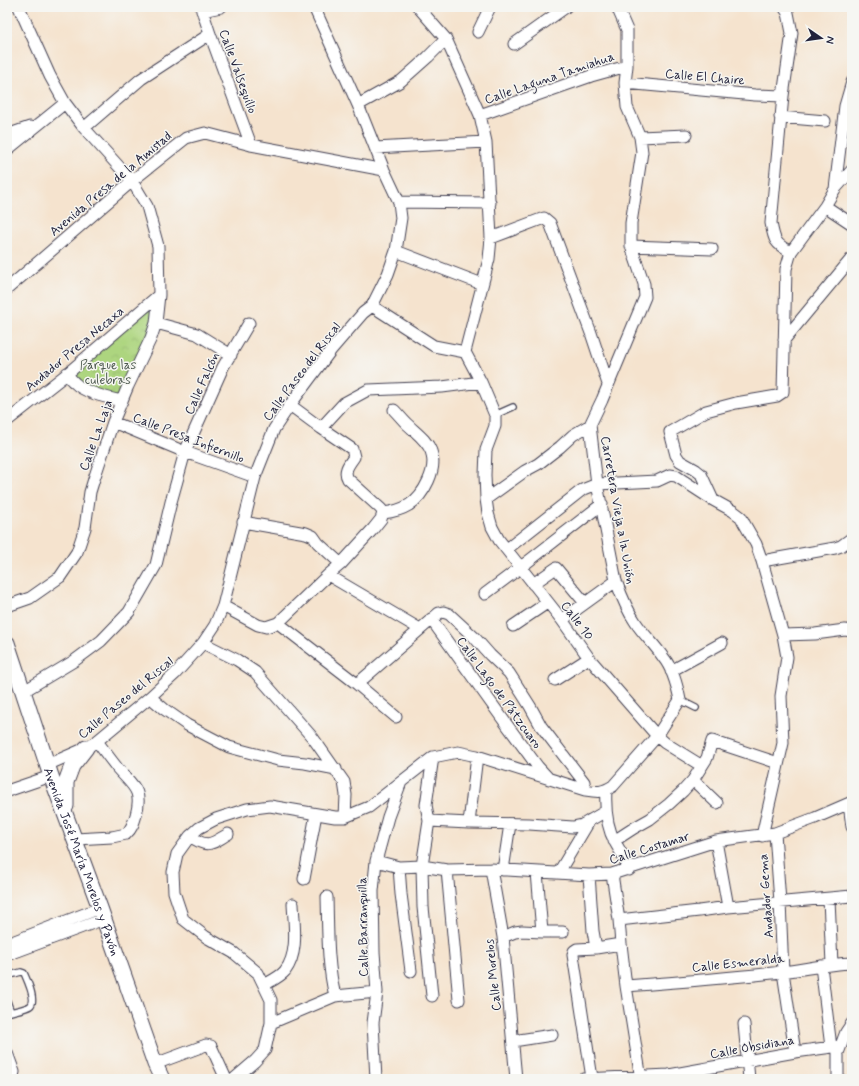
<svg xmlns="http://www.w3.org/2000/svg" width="859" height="1086" viewBox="0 0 859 1086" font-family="Mynerve,sans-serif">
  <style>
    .park { fill: url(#park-crowns); stroke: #687c5d }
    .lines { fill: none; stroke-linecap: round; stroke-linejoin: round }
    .lane-casing { stroke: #423f51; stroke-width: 8 }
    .street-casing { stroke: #423f51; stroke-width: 13 }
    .secondary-casing { stroke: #423f51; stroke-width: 17 }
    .lane { stroke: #fff; stroke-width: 5.5 }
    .street { stroke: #fff; stroke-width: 11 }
    .secondary { stroke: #fff; stroke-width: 15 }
    .labels { text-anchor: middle; stroke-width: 3; stroke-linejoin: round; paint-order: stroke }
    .street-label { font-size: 13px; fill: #22223b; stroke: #f6f6f2 }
    .park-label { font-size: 13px; fill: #4c584f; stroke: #f6f6f2 }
  </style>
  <defs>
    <pattern id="park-crowns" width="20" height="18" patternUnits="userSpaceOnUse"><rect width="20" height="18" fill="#add57f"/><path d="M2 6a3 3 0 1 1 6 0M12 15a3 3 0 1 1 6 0" fill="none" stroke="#95b76f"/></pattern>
  </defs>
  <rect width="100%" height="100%" fill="#f6f6f2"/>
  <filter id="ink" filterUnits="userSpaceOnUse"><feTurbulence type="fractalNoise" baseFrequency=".025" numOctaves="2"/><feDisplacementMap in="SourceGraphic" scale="8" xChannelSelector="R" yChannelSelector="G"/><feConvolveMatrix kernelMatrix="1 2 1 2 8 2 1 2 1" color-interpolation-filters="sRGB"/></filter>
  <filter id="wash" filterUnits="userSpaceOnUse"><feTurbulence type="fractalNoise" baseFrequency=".012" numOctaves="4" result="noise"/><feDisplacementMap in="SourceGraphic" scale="16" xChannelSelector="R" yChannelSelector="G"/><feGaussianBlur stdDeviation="0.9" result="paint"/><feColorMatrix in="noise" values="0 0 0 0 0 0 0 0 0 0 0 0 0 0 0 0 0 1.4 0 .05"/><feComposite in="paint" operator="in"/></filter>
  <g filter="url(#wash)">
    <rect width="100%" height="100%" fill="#f5e3ce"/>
    <path class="park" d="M159 297 156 323 122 401 98 395 67 373Z"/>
  </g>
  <g filter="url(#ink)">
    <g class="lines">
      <g class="lane-casing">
        <path id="lane" d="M495 415 513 407
          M680 700 696 708
          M7 976 21 972 24 973C27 980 37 1001 30 1006 25 1009 17 1010 11 1012L7 1001"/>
      </g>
      <g class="street-casing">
        <path id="street" d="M201 7 210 34 251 145
          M418 7 446 39 480 115 486 142 491 238 489 259 465 352 481 382 495 415V426L486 450 485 475 486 499 488 513 492 527 499 540 562 620 589 658 657 736 665 743 702 766
          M784 7 788 13 792 33 783 96 771 223C774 240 775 244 791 252
          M202 11 221 7
          M478 32 490 7
          M514 44 566 7
          M625 83 755 95 783 96
          M358 105 401 81 428 57 446 39
          M480 115 591 76 627 66
          M780 117 825 121
          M84 128 141 79 210 34
          M7 135 30 127
          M640 137 686 135
          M375 148 486 142
          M7 150 65 103
          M835 189 845 106 852 82
          M399 202 490 203
          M825 206 852 224
          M491 238 544 218 550 223 591 333 608 384
          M631 246 712 249
          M396 251 482 284
          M7 289 132 181 186 138 205 133 251 145 384 170
          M372 306 434 346 465 352
          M156 323 197 334 231 355
          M784 340 852 258
          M67 373C69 377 72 381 75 383 84 393 109 398 122 401
          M290 405 321 428 352 449 354 457C349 464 343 471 348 479L381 509 383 513
          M7 421 68 373 159 295
          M113 422 185 452 255 477
          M321 428 344 403 368 390 442 387 481 382
          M486 499 525 471 538 464 560 447 573 435 590 425
          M713 500 701 474 696 470 680 461 676 455 670 432 706 411 736 403 777 396 783 392 786 269 791 252 825 206 835 189 852 170
          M383 513C392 512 401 510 409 505 424 495 438 469 431 451 427 440 415 432 406 423 402 419 398 414 394 410
          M243 522 306 533 313 536 318 543 341 564
          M507 549 582 490 597 484 657 481 670 475 676 476 713 500 733 511 741 517 744 523 756 544 762 561 783 635 787 657 781 696 783 743 762 836
          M762 561 835 548 841 546 852 538
          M328 575 420 629
          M533 584 556 568 585 603
          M485 594 521 567 602 504
          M7 606 30 598 60 577 77 552 85 528 90 492 94 479 113 422 128 386 151 338 156 323 159 295 158 246 147 206 132 181 84 128 65 103 50 76 19 7
          M223 606 258 625 266 627 278 623 328 575 341 564 373 529 381 519 383 513
          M431 619 507 725 538 767 549 779
          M562 620 616 581
          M278 623 357 684 396 717
          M513 626 547 603
          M783 635 815 634 845 630 852 631
          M203 643 237 660 255 672 313 738 344 782 346 795 345 817
          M671 671 722 643
          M555 680 589 658
          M357 684 439 613 443 612 449 614 475 638 490 655 509 673 530 706 541 726 584 782 585 790
          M24 691 74 661 101 641 129 612 156 565 171 502 185 452 223 367 249 323
          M150 697 164 709 187 725 229 747 278 760 305 763 336 769
          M47 765 86 748 97 741 150 697 175 674 203 643 215 625 223 606 255 477 274 429 290 405 331 350 363 313 372 306 388 274 396 251 401 218 399 202 384 170 358 105 314 7
          M693 780 717 803
          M606 790C605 808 606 826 615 842 621 853 625 858 629 870
          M7 791 51 776
          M849 804 852 827
          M429 821 469 823 529 824 573 827 582 825 606 811
          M469 823 477 756
          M775 833 780 902 783 972 795 1052
          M190 836C208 849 211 844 228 834
          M75 839 112 837 126 834C132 829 134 822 136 815 143 790 133 786 118 769 111 760 104 751 97 741
          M614 841 634 828 650 819 669 804 683 791 693 780 707 758 712 741 778 763
          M716 841 728 907
          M376 861 399 867 422 866 447 870 491 869 589 875 612 874 716 841 775 833 815 818 852 802
          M399 867 401 894 411 971
          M491 869 503 937 516 1079
          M447 870 459 1000
          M503 870 510 824
          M537 872 542 932
          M559 872 590 820
          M612 874 619 920 621 944 626 986 641 1079
          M589 875 593 931 596 948
          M304 879 316 814
          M327 897C328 930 327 963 335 996
          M829 899 832 964
          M619 920 699 911 728 907 852 896
          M503 937 515 932 522 931 542 932H563
          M7 944 100 908
          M7 955 104 919
          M821 966 831 1047
          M264 985C271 981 280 977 285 971 299 953 294 925 293 904
          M626 986C678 982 730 978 782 972 806 969 828 964 852 963
          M432 996 423 907 422 866 429 821 426 805 433 757
          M271 1023 335 996 377 992
          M744 1024 749 1079
          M513 1041 552 1035
          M7 1053 14 1072 12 1079
          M155 1064 206 1045 211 1046 226 1079
          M592 1078 573 955 574 951 577 949 596 948 621 944
          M234 1079 255 1061 265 1050 271 1023V1000L258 973 234 953 206 937 183 919 174 892 173 872 177 854 190 836 199 828 216 819 247 809 270 806 335 817H345L369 807 433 757 458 752 477 756 585 790C597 792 602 793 613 786L657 736 680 700C677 685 673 669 663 657 655 645 644 635 636 623 627 610 621 595 616 581L597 484 590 425 602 400 645 297 644 284 631 246V223L642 152 640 137 627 107 625 83 627 66V30L617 7
          M376 1079 373 1023 377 992 374 952 373 891 376 861 388 817 401 782
          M584 1079 669 1075 795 1052 840 1046
          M838 1079V1053L846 1032 852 1023"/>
      </g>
      <g class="secondary-casing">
        <g id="secondary">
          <path id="s1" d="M7 643 51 776 100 908 155 1064 162 1079"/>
          <path d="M66 806V782L72 766 86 748"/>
        </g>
      </g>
      <use href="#lane" class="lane"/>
      <use href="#street" class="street"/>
      <use href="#secondary" class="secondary"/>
    </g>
  </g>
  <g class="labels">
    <g class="street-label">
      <text transform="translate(239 71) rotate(70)" y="5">Calle Valsequillo</text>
      <text transform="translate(705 76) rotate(5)" y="5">Calle El Chaire</text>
      <text transform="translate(549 77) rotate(-19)" y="5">Calle Laguna Tamiahua</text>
      <text transform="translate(110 183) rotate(-40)" y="5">Avenida Presa de la Amistad</text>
      <text transform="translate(74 348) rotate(-40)" y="5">Andador Presa Necaxa</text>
      <text transform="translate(301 371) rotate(-53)" y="5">Calle Paseo del Riscal</text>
      <text transform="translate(201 383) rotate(-66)" y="5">Calle Falcón</text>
      <text transform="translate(95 435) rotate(-70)" y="5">Calle La Laja</text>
      <text transform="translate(189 437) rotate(21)" y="5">Calle Presa Infiernillo</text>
      <text transform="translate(619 510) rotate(80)" y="5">Carretera Vieja a la Unión</text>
      <text transform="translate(578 620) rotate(53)" y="5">Calle 10</text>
      <text transform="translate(500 692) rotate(54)" y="5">Calle Lago de Pátzcuaro</text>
      <text transform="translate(125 697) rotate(-40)" y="5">Calle Paseo del Riscal</text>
      <text transform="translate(649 847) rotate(-17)" y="5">Calle Costamar</text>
      <text dy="5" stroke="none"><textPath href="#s1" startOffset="231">Avenida José María Morelos y Pavón</textPath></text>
      <text transform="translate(765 896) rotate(-94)" y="5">Andador Gema</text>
      <text transform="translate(362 927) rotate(-91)" y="5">Calle Barranquilla</text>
      <text transform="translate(738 962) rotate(-6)" y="5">Calle Esmeralda</text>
      <text transform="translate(492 975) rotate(-96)" y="5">Calle Morelos</text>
      <text transform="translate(752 1046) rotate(-10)" y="5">Calle Obsidiana</text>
    </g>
    <g class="park-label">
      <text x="108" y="369">Parque las<tspan x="108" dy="15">culebras</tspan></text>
    </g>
  </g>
  <rect width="859" height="1086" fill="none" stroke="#f6f6f2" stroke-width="24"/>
  <g transform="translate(821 38) rotate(103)" stroke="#f6f6f2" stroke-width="3" paint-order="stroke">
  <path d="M0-3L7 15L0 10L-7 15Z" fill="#22223b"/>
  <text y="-6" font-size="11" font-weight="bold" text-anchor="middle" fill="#22223b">N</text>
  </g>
</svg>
